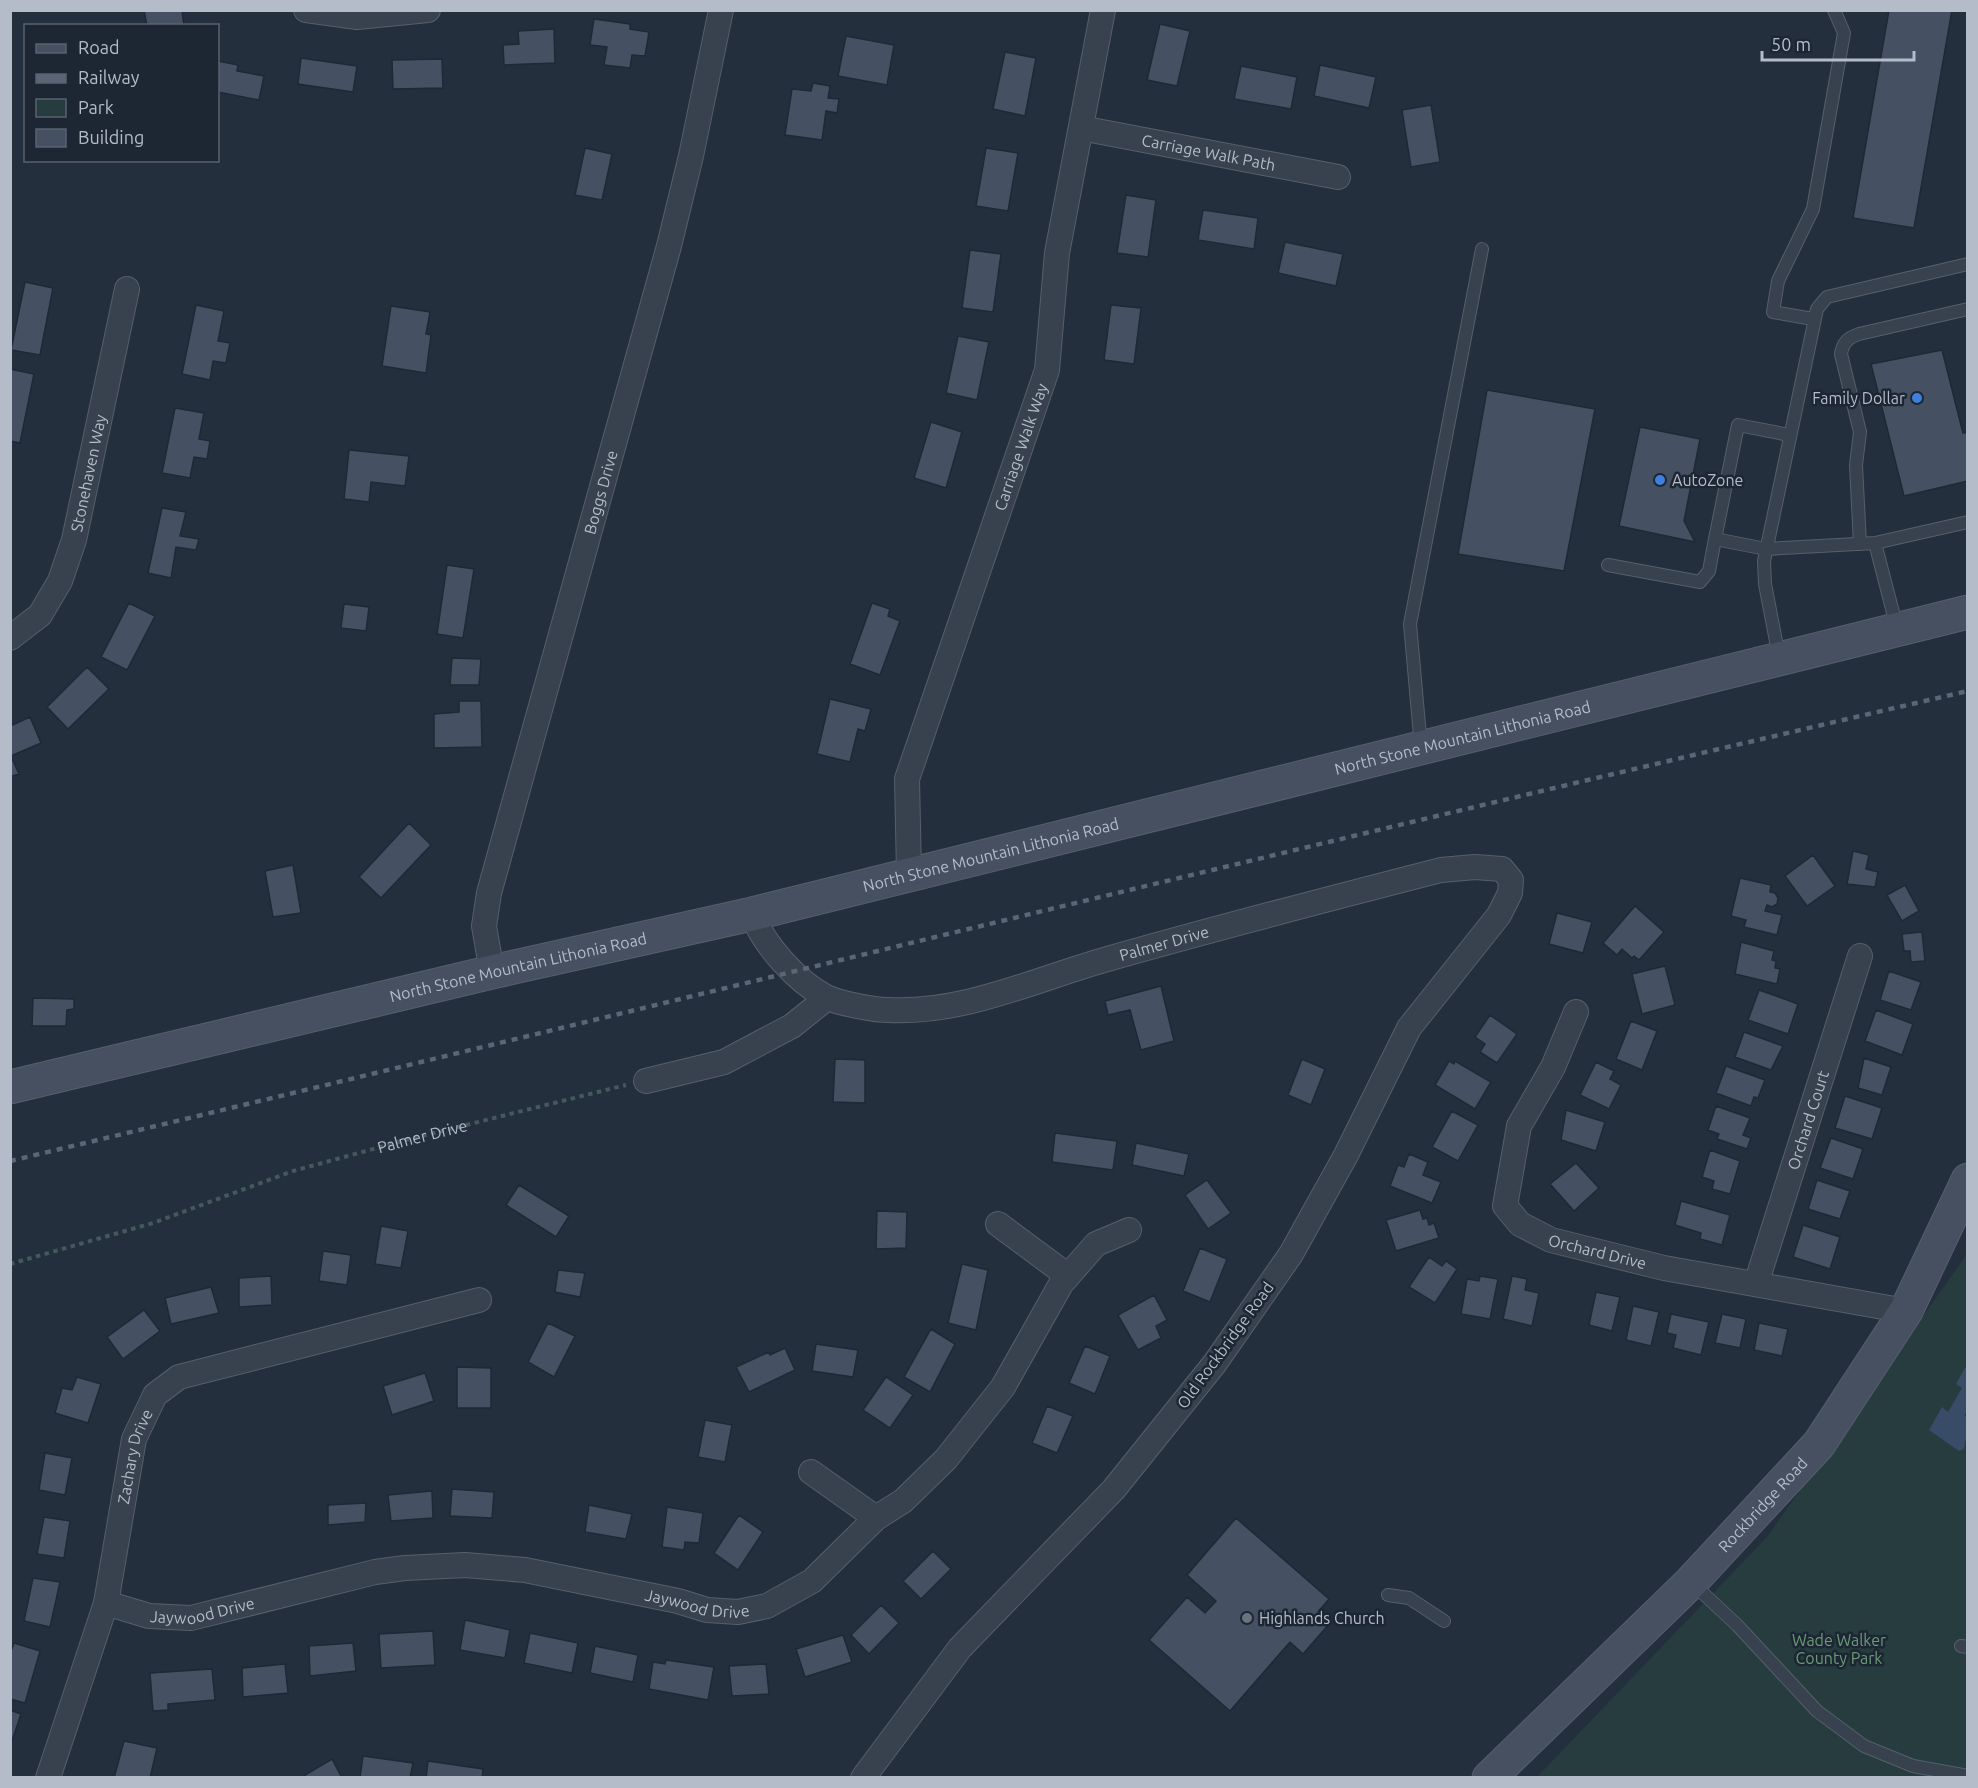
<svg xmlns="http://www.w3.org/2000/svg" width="1978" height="1788" viewBox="0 0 1978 1788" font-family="Ubuntu,sans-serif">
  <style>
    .green { fill: #263c3f }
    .water { fill: #394c67 }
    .building { fill: #455162; stroke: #1f2835; stroke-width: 1.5 }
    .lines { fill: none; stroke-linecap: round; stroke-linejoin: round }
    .service-casing { stroke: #565f6c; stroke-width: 14 }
    .minor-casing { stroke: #565f6c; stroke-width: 26 }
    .secondary-casing { stroke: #565f6c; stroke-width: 35 }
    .path { stroke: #44595c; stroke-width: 4; stroke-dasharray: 4.5 4.5; stroke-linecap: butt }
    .service { stroke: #38414e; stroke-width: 12 }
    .minor { stroke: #38414e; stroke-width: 24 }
    .secondary { stroke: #465061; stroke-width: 33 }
    .rail { stroke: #5a6575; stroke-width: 4.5; stroke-dasharray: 6 6; stroke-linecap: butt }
    .shop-dot { fill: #3f7fe0; stroke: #1d2633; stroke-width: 2 }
    .worship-dot { fill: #6b7280; stroke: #1d2633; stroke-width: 2 }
    .labels { text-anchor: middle; stroke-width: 5; stroke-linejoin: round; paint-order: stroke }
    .street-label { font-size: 16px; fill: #b4bcc9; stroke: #1d2633 }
    .poi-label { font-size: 16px; fill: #b4bcc9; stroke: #1d2633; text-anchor: start }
    .park-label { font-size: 16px; fill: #6b9a76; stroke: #1d2633 }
  </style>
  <rect width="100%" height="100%" fill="#242f3e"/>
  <path class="green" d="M1967 1254V1777L1536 1778 1767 1537Z"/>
  <path class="water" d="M1965 1368H1967V1410L1964 1417 1967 1415V1441H1965L1964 1449 1959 1451 1929 1430 1942 1407 1948 1412 1962 1388 1956 1384Z"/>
  <path class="building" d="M144 10H182L184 26H147Z
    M1889 10H1952L1914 228 1853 218Z
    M594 19 630 24V29L649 32 645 56 632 55 630 68 604 65 607 47 590 45Z
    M1160 24 1190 31 1177 86 1147 80Z
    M554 29 555 63 504 65 503 45 519 44 518 31Z
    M846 36 894 45 887 85 838 76Z
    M1005 52 1036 58 1025 116 993 109Z
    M301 58 357 66 353 92 298 84Z
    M442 59 443 88 393 89 392 60Z
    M218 61 238 65 237 71 264 76 259 100 218 92Z
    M1320 65 1376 77 1369 108 1314 96Z
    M1241 66 1297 77 1291 109 1234 99Z
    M813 83 830 86 828 98 839 99 837 113 826 111 822 140 785 135 792 89 811 91Z
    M1431 105 1440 162 1411 167 1402 110Z
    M585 148 612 154 602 200 575 195Z
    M986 148 1018 153 1008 211 976 206Z
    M1126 195 1156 200 1148 257 1117 253Z
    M1203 210 1258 218 1254 249 1198 240Z
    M1285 242 1343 254 1336 286 1278 273Z
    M970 250 1001 254 993 312 962 308Z
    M25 282 53 288 40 355 11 350Z
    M196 305 224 311 218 341 230 343 226 363 213 361 210 380 182 374Z
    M1111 305 1141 308 1134 364 1104 360Z
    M391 306 430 312 426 334 431 335 426 373 382 366Z
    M958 336 989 342 977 400 946 393Z
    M1942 350 1963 433 1968 432V481L1904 496 1871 364Z
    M10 369 34 374 20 443 10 441Z
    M1487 390 1595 409 1564 571 1458 554Z
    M175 408 204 413 199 439 210 441 207 459 194 457 190 478 162 473Z
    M931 422 962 432 946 488 914 478Z
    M1640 427 1700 439 1684 521 1695 542 1619 526Z
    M349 450 409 456 405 486 371 482 369 502 344 499Z
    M162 508 186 512 180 536 199 539 196 550 176 547 171 578 148 573Z
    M447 565 474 569 463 638 437 634Z
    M129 603 155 616 127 670 101 657Z
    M872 603 890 609 888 616 900 621 880 675 850 664Z
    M344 604 369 607 366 631 341 628Z
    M452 658 481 659 479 685H450Z
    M87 667 109 689 68 729 47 707Z
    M830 699 871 709 865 731 858 729 850 762 817 754Z
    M459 701H481L482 747 434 748V714L459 712Z
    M30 717 41 743 11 756 19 774 10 777V726Z
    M409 823 431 845 381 898 359 877Z
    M1853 851 1869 855 1866 869 1878 872 1875 887 1847 884Z
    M1813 855 1835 886 1807 906 1785 876Z
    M293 865 301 913 273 917 265 871Z
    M1740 878 1771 885 1770 892 1775 893 1778 898 1777 904 1772 907 1767 905 1765 911 1782 915 1777 935 1744 927 1746 920 1731 916Z
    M1905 885 1919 911 1902 921 1887 895Z
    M1635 906 1664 932 1639 960 1634 956 1632 958 1622 949 1617 955 1603 943Z
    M1557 913 1592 922 1583 953 1549 944Z
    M1922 932 1925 961 1911 962 1910 951H1904L1902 934Z
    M1741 942 1774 951 1772 960 1776 961 1775 968 1780 969 1777 984 1735 974Z
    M1665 966 1675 1005 1642 1014 1632 974Z
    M1889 971 1921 982 1911 1010 1880 1000Z
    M1161 986 1174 1041 1141 1050 1130 1010 1108 1015 1105 1001Z
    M1759 990 1798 1004 1788 1034 1748 1020Z
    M33 998 74 999V1009L67 1010 66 1026H32Z
    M1876 1010 1913 1024 1902 1055 1865 1041Z
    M1490 1015 1517 1034 1497 1063 1480 1052 1485 1044 1475 1037Z
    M1631 1021 1657 1031 1642 1070 1616 1059Z
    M1744 1032 1783 1046 1771 1070 1735 1057Z
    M1864 1058 1891 1067 1882 1095 1858 1088Z
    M835 1059 865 1060V1103L833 1102Z
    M1302 1059 1325 1069 1311 1105 1288 1095Z
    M1449 1061 1454 1064 1455 1061 1491 1082 1475 1109 1435 1085Z
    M1596 1062 1614 1071 1610 1079 1621 1085 1609 1109 1580 1095Z
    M1726 1066 1765 1080 1758 1098 1754 1097 1751 1106 1716 1093Z
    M1845 1096 1882 1108 1872 1139 1835 1128Z
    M1716 1106 1750 1118 1743 1135 1751 1138 1747 1149 1717 1139 1719 1134 1708 1130Z
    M1566 1110 1605 1122 1596 1151 1561 1140Z
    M1452 1111 1478 1125 1458 1161 1432 1147Z
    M1055 1133 1117 1141 1113 1170 1052 1162Z
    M1831 1138 1863 1149 1853 1179 1820 1168Z
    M1136 1143 1189 1154 1184 1176 1132 1165Z
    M1710 1150 1740 1161 1730 1194 1712 1189 1714 1181 1702 1177Z
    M1409 1154 1428 1162 1423 1175 1441 1182 1432 1203 1390 1186 1398 1165 1404 1167Z
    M1576 1163 1599 1188 1574 1211 1550 1184Z
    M1207 1180 1231 1213 1208 1229 1185 1195Z
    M1817 1180 1850 1191 1840 1219 1808 1209Z
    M519 1185 569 1216 556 1237 506 1205Z
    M1681 1201 1730 1215 1722 1245 1700 1239 1701 1233 1675 1225Z
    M1420 1210 1423 1219 1427 1218 1429 1225 1434 1223 1439 1238 1396 1251 1386 1220Z
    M877 1211 907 1212 906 1248 876 1249Z
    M1803 1225 1840 1237 1830 1269 1793 1257Z
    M381 1226 408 1231 401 1268 375 1264Z
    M1200 1248 1227 1259 1210 1302 1183 1291Z
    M323 1251 351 1255 347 1285 319 1281Z
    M1429 1257 1442 1266 1446 1261 1457 1269 1435 1303 1409 1287Z
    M962 1264 988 1270 976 1330 948 1323Z
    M558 1270 585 1273 580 1297 555 1292Z
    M271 1276 272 1305 239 1307V1278Z
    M1480 1276 1498 1279 1490 1319 1461 1314 1467 1279 1479 1281Z
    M1512 1276 1527 1279 1525 1290 1539 1293 1532 1326 1503 1319Z
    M211 1287 219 1313 171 1324 165 1298Z
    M1596 1292 1620 1297 1612 1331 1589 1325Z
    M1154 1295 1167 1320 1156 1326 1161 1338 1138 1350 1118 1315Z
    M1633 1306 1659 1312 1651 1346 1626 1340Z
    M144 1310 160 1331 123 1359 107 1337Z
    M1671 1314 1709 1322 1701 1355 1673 1348 1676 1335 1667 1333Z
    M1722 1314 1746 1319 1740 1348 1715 1343Z
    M548 1323 575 1336 554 1377 528 1362Z
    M1759 1323 1788 1329 1782 1356 1754 1350Z
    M931 1329 955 1344 930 1392 904 1377Z
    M816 1344 858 1350 853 1377 812 1371Z
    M1085 1346 1110 1356 1095 1394 1069 1383Z
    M785 1348 795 1370 749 1392 736 1367 769 1352 770 1355Z
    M457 1367 491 1368V1408H457Z
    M425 1373 434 1401 392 1415 383 1386Z
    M77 1377 101 1384 88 1423 55 1413 62 1388 72 1390Z
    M886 1377 913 1395 890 1428 863 1410Z
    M1047 1406 1073 1416 1057 1453 1032 1443Z
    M705 1420 732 1425 725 1462 698 1457Z
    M45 1453 72 1458 65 1495 39 1490Z
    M452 1489 494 1492 492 1518 450 1516Z
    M432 1491 433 1518 391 1521 388 1495Z
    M366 1503 365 1522 328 1525V1505Z
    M589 1505 632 1514 626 1539 585 1532Z
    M667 1507 703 1513 699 1543 685 1542 684 1550 662 1547Z
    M739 1515 763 1532 738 1570 714 1553Z
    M44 1517 70 1521 64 1558 37 1554Z
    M1236 1518 1329 1599 1318 1612 1330 1623 1303 1654 1290 1642 1230 1711 1149 1640 1187 1597 1205 1613 1216 1601 1187 1575Z
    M933 1551 951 1569 921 1599 903 1581Z
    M33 1578 60 1582 50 1627 24 1621Z
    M881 1605 899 1623 869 1654 851 1635Z
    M465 1620 510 1630 505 1658 460 1650Z
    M433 1631 435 1665 381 1668 379 1634Z
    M530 1633 578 1643 572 1673 524 1663Z
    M843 1635 852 1662 805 1677 796 1649Z
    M14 1643 40 1651 25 1703 10 1699V1654Z
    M353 1643 356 1671 310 1676 309 1646Z
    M595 1646 638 1655 633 1682 590 1673Z
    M666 1660 714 1667 708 1700 649 1689 653 1662 665 1664Z
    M285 1664 288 1693 243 1697 242 1668Z
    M766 1664 769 1694 732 1696 729 1666Z
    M212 1669 215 1700 168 1704V1710L153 1711 150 1673Z
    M10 1710 21 1714 10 1747Z
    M124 1741 157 1748 150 1778H114Z
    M363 1756 413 1763 410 1778H360Z
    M332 1759 342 1778H307L305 1775Z
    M428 1761 483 1769 482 1778H426Z"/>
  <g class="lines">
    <g class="service-casing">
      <path id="service" d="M1813 319 1773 312 1778 281 1813 209 1844 33 1834 10
        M1789 435 1738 425 1715 539 1766 549 1875 543 1897 628
        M1875 543 1968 522
        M1860 544 1856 465 1860 432 1841 354C1843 342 1848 338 1859 334L1968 309
        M1608 565 1700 582 1709 571 1715 539
        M1779 657 1765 584 1764 561 1817 309 1827 297 1968 264
        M1421 747 1410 624 1482 249
        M1692 1583 1737 1625 1817 1711 1864 1746 1913 1766 1968 1776
        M1388 1595 1409 1598 1444 1621
        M1961 1646 1968 1647"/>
    </g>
    <g class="minor-casing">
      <g id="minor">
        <path d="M306 10 357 17 428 10"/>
        <path id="s2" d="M1081 128 1338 177"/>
        <path id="s3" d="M10 638 40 615 60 581 74 540 127 289"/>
        <path id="s4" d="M909 874 907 779 1047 370 1057 253 1103 10"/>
        <path id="s5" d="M752 914C764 945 796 981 826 997 838 1003 874 1010 888 1010 963 1014 1034 980 1104 960 1216 928 1328 899 1441 870L1475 867 1502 869 1511 880 1510 893 1499 915 1409 1028 1346 1155 1291 1254 1215 1363 1114 1489 960 1648 863 1778"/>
        <path id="s6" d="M492 972 484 926 489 893 669 246 691 156 721 10"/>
        <path id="s7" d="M1576 1012 1553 1067 1519 1126 1505 1206 1520 1224 1551 1240 1664 1268 1906 1311"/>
        <path d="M646 1081 724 1062 792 1026 827 998"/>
        <path d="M998 1224 1068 1276"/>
        <path id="s8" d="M1756 1284 1860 956"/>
        <path d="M811 1472 876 1518"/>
        <path id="s9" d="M106 1603 149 1616 191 1618 375 1572 405 1568 465 1565 525 1570 678 1601 707 1610 738 1612 767 1606 812 1581 876 1518 903 1501 946 1459 1003 1387 1061 1284 1096 1244 1129 1230"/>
        <path id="s10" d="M48 1778 106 1603 134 1439 155 1395 179 1377 479 1300"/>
      </g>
    </g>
    <g class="secondary-casing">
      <g id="secondary">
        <path id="s11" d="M10 1087 492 972 752 914 1968 612"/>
        <path id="s12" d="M1489 1778 1691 1582 1819 1444 1906 1311 1968 1180"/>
      </g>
    </g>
    <path class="path" id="s1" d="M10 1264 153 1223 293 1171 406 1140 626 1085"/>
    <use href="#service" class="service"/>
    <use href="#minor" class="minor"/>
    <use href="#secondary" class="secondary"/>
    <path class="rail" d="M10 1161C663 1005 1314 842 1968 691"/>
  </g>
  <g class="shop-dot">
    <circle cx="1917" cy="398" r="6"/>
    <circle cx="1660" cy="480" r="6"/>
  </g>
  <circle class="worship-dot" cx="1247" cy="1618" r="6"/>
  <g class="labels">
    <g class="street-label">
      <text dy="6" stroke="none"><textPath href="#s2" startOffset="130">Carriage Walk Path</textPath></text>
      <text dy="6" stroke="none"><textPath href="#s4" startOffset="446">Carriage Walk Way</textPath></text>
      <text dy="6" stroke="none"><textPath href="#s3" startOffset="189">Stonehaven Way</textPath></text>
      <text dy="6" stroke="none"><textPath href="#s6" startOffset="496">Boggs Drive</textPath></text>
      <text dy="6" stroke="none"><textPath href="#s11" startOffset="1494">North Stone Mountain Lithonia Road</textPath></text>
      <text dy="6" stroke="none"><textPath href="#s11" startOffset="1008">North Stone Mountain Lithonia Road</textPath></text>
      <text dy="6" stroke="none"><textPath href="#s5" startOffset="462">Palmer Drive</textPath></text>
      <text dy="6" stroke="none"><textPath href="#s11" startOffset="522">North Stone Mountain Lithonia Road</textPath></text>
      <text dy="6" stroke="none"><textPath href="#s8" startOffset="172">Orchard Court</textPath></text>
      <text dy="6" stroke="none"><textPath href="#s1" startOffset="432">Palmer Drive</textPath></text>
      <text dy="6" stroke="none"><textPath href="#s7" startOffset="315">Orchard Drive</textPath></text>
      <text transform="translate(1225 1345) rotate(-54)" y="6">Old Rockbridge Road</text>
      <text dy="6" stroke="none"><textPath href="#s10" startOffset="334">Zachary Drive</textPath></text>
      <text dy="6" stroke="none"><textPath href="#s12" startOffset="387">Rockbridge Road</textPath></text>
      <text dy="6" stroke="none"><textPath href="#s9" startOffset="603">Jaywood Drive</textPath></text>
      <text dy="6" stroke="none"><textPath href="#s9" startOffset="99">Jaywood Drive</textPath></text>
    </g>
    <g class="poi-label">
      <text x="1905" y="404" text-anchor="end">Family Dollar</text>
      <text x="1672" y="486">AutoZone</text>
      <text x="1259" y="1624">Highlands Church</text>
    </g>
    <g class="park-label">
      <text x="1839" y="1646">Wade Walker<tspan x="1839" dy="18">County Park</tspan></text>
    </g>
  </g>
  <rect width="1978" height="1788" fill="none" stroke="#b4bcc9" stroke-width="24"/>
  <rect x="24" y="24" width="195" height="138" fill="#1d2633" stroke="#59626f" stroke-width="1.5"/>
  <rect x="36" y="44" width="30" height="9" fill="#465061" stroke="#59626f" stroke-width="1.5"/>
  <text x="78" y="54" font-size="18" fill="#b4bcc9">Road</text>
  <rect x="36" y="74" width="30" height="9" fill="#5a6575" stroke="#59626f" stroke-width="1.5"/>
  <text x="78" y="84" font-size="18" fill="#b4bcc9">Railway</text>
  <rect x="36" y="99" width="30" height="18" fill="#263c3f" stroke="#59626f" stroke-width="1.5"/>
  <text x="78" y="114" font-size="18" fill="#b4bcc9">Park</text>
  <rect x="36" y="129" width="30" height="18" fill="#455162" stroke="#59626f" stroke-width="1.5"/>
  <text x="78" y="144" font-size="18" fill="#b4bcc9">Building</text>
  <path d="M1762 51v9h152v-9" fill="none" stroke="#b4bcc9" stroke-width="3"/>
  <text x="1771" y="51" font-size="18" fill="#b4bcc9" stroke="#1d2633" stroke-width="4.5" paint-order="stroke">50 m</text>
</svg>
